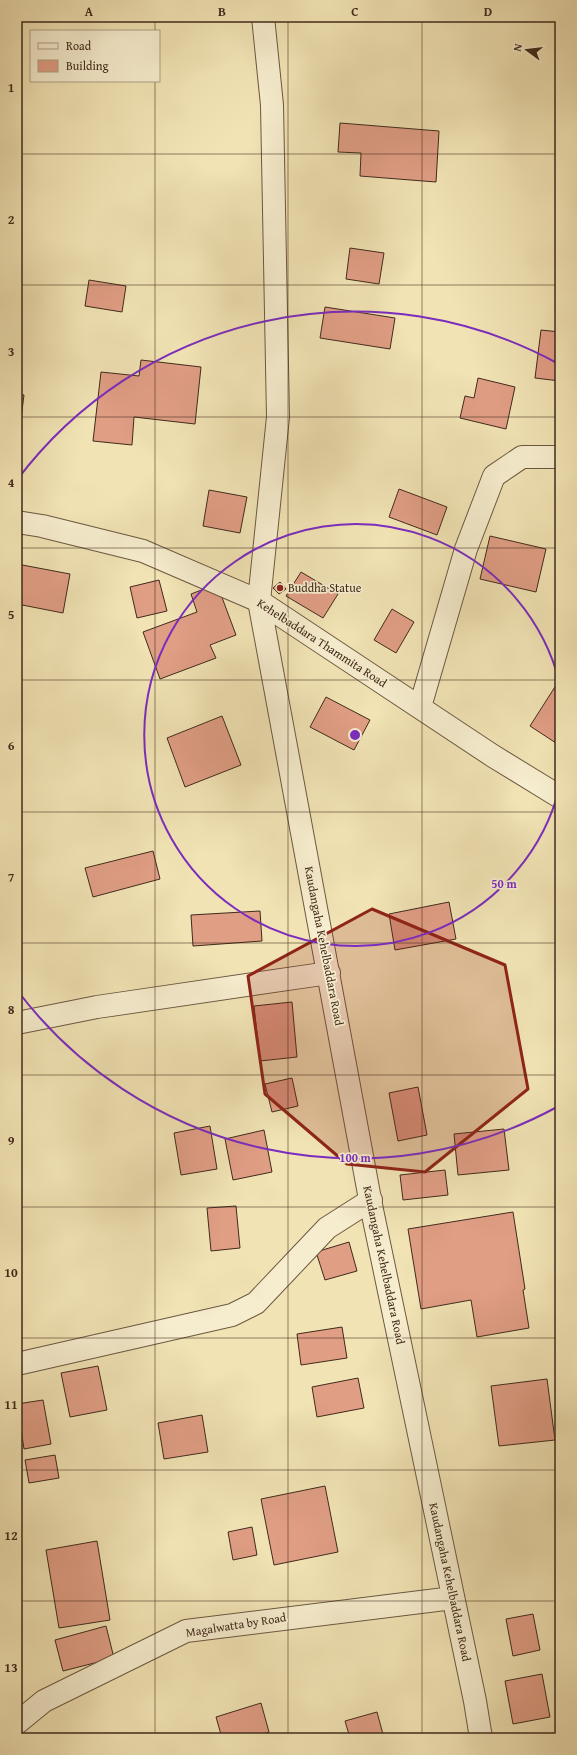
<svg xmlns="http://www.w3.org/2000/svg" width="577" height="1755" viewBox="0 0 577 1755" font-family="'Gentium Book Plus',serif">
  <style>
    .building { fill: #e09e85; stroke: #402a1b }
    .lines { fill: none; stroke-linecap: round; stroke-linejoin: round }
    .street-casing { stroke: #6c5841; stroke-width: 24 }
    .street { stroke: #f6edce; stroke-width: 22 }
    .marked { fill: #8f2418; fill-opacity: 0.2; stroke: #8f2418; stroke-width: 3; stroke-linejoin: round }
    .grid { fill: none; stroke: #402a1b; stroke-width: 1; stroke-opacity: 0.55 }
    .ring { fill: none; stroke: #7b2cbf; stroke-width: 2 }
    .poi-dot { fill: #8f2418; stroke: #f6edce; stroke-width: 1.5 }
    .labels { text-anchor: middle; stroke-width: 3.5; stroke-linejoin: round; paint-order: stroke }
    .poi-label { font-size: 12px; fill: #402a1b; stroke: #f6edce; text-anchor: start }
    .street-label { font-size: 12px; fill: #402a1b; stroke: #f6edce }
    .centre { fill: #7b2cbf; stroke: #f6edce; stroke-width: 2 }
    .ring-label { font-size: 12px; text-anchor: middle; font-weight: bold; fill: #7b2cbf; stroke: #f6edce; stroke-width: 3.5; stroke-linejoin: round; paint-order: stroke }
    .neatline { fill: none; stroke: #402a1b; stroke-width: 1.5 }
    .grid-label { font-size: 13px; text-anchor: middle; font-weight: bold; fill: #402a1b }
  </style>
  <rect width="100%" height="100%" fill="#f1e3b4"/>
  <filter id="stains"><feTurbulence type="fractalNoise" baseFrequency=".005" numOctaves="4"/><feColorMatrix values="0 0 0 0 .2 0 0 0 0 .09 0 0 0 0 .02 0 0 0 .5 -.17"/></filter>
  <radialGradient id="worn" r=".72"><stop offset=".6" stop-color="#630" stop-opacity="0"/><stop offset="1" stop-color="#630" stop-opacity=".3"/></radialGradient>
  <path class="building" d="M340 123 439 131 436 182 360 176 361 153 338 152Z
    M350 248 384 253 379 284 346 279Z
    M89 280 126 286 122 312 85 306Z
    M325 307 395 318 390 349 320 338Z
    M541 330 560 332V381L535 378Z
    M17 356H21L17 389Z
    M141 360 201 367 195 424 134 417 132 445 93 441 101 372 139 376Z
    M478 378 515 387 506 429 460 418 465 396 474 398Z
    M17 394 24 395 20 426H17Z
    M399 489 447 507 437 535 389 517Z
    M209 490 247 497 240 533 203 526Z
    M490 536 546 549 536 592 480 579Z
    M17 564 70 574 63 613 17 604Z
    M301 572 338 594 323 618 286 596Z
    M159 580 167 611 137 618 130 587Z
    M280 582 286 589 279 594 273 588Z
    M217 584 236 635 210 645 216 658 160 679 143 632 197 612 191 594Z
    M392 609 414 622 396 653 374 640Z
    M560 679V744L559 745 530 726Z
    M326 697 370 720 354 750 310 727Z
    M222 716 241 765 185 787 167 738Z
    M153 851 160 879 93 897 85 868Z
    M449 902 456 939 395 950 389 914Z
    M260 911 262 941 193 946 191 915Z
    M292 1002 297 1057 260 1061 254 1006Z
    M292 1078 298 1106 272 1112 265 1084Z
    M418 1087 427 1135 398 1141 389 1093Z
    M210 1126 217 1169 181 1175 174 1133Z
    M504 1129 509 1170 458 1175 454 1134Z
    M264 1130 272 1172 233 1180 225 1139Z
    M445 1170 448 1195 403 1200 400 1175Z
    M236 1206 240 1248 211 1251 207 1208Z
    M513 1212 525 1289 523 1290 529 1328 477 1337 471 1300 421 1309 408 1229Z
    M349 1242 357 1271 325 1280 316 1252Z
    M342 1327 347 1358 301 1365 297 1334Z
    M98 1366 107 1410 70 1417 61 1373Z
    M358 1378 364 1408 317 1417 312 1387Z
    M547 1379 555 1440 499 1446 491 1386Z
    M43 1400 51 1444 24 1449 17 1404Z
    M202 1415 208 1452 164 1459 158 1423Z
    M55 1455 59 1478 29 1483 25 1460Z
    M325 1486 338 1552 274 1565 261 1499Z
    M252 1527 257 1555 233 1560 228 1532Z
    M97 1541 110 1620 59 1628 46 1550Z
    M533 1614 540 1650 513 1656 506 1619Z
    M106 1626 114 1658 63 1671 55 1640Z
    M542 1674 550 1717 513 1724 505 1681Z
    M261 1703 269 1732 249 1738H222L216 1717Z
    M377 1712 384 1738H350L345 1721Z"/>
  <g class="lines">
    <g class="street-casing">
      <path id="street" d="M263 17 272 105 278 417 259 601 372 1210 475 1701 481 1738
        M17 522 42 526 143 551 259 601 493 756 560 797
        M420 707 466 549 494 476 522 457H560
        M17 1023 97 1007 329 973
        M17 1364 232 1315 256 1303 327 1228 371 1200
        M17 1723 44 1701 186 1631 453 1598"/>
    </g>
    <use href="#street" class="street"/>
  </g>
  <path class="marked" d="M372 909 505 965 528 1089 425 1172 347 1164 265 1094 248 976Z"/>
  <path class="grid" d="M155 17V31M288 17V1738M422 17V1738M155 81V1738M17 154H560M17 285H560M17 417H560M17 548H560M17 680H560M17 812H560M17 943H560M17 1075H560M17 1207H560M17 1338H560M17 1470H560M17 1601H560"/>
  <g class="ring">
    <path d="M560 786A211 211 0 1 1 560 684"/>
    <path d="M557 1107A423 423 0 0 1 17 990M17 480A423 423 0 0 1 557 363"/>
  </g>
  <circle class="poi-dot" cx="280" cy="588" r="4"/>
  <g class="labels">
    <g class="poi-label">
      <text x="288" y="592">Buddha Statue</text>
    </g>
    <g class="street-label">
      <text transform="translate(322 643) rotate(33)" y="4">Kehelbaddara Thammita Road</text>
      <text transform="translate(324 946) rotate(79)" y="4">Kaudangaha Kehelbaddara Road</text>
      <text transform="translate(384 1265) rotate(78)" y="4">Kaudangaha Kehelbaddara Road</text>
      <text transform="translate(450 1582) rotate(78)" y="4">Kaudangaha Kehelbaddara Road</text>
      <text transform="translate(236 1625) rotate(-9)" y="4">Magalwatta by Road</text>
    </g>
  </g>
  <circle cx="355" cy="735" r="6" class="centre"/>
  <g class="ring-label">
    <text x="504" y="888">50 m</text>
    <text x="355" y="1162">100 m</text>
  </g>
  <rect width="577" height="1755" fill="none" stroke="#f1e3b4" stroke-width="44"/>
  <rect x="30" y="30" width="130" height="52" fill="#f6edce" stroke="#ad9f86"/>
  <rect x="38" y="43" width="20" height="6" fill="#f6edce" stroke="#ad9f86"/>
  <text x="66" y="50" font-size="12" fill="#402a1b">Road</text>
  <rect x="38" y="60" width="20" height="12" fill="#e09e85" stroke="#ad9f86"/>
  <text x="66" y="70" font-size="12" fill="#402a1b">Building</text>
  <g transform="translate(527 50) rotate(285)" stroke="#f6edce" stroke-width="3" paint-order="stroke">
  <path d="M0-3L7 15L0 10L-7 15Z" fill="#402a1b"/>
  <text y="-6" font-size="11" font-weight="bold" text-anchor="middle" fill="#402a1b">N</text>
  </g>
  <rect x="22" y="22" width="533" height="1711" class="neatline"/>
  <g class="grid-label">
    <text x="89" y="16">A</text>
    <text x="222" y="16">B</text>
    <text x="355" y="16">C</text>
    <text x="488" y="16">D</text>
    <text x="11" y="92">1</text>
    <text x="11" y="224">2</text>
    <text x="11" y="356">3</text>
    <text x="11" y="487">4</text>
    <text x="11" y="619">5</text>
    <text x="11" y="750">6</text>
    <text x="11" y="882">7</text>
    <text x="11" y="1014">8</text>
    <text x="11" y="1145">9</text>
    <text x="11" y="1277">10</text>
    <text x="11" y="1409">11</text>
    <text x="11" y="1540">12</text>
    <text x="11" y="1672">13</text>
  </g>
  <rect width="100%" height="100%" filter="url(#stains)"/>
  <rect width="100%" height="100%" fill="url(#worn)"/>
</svg>
